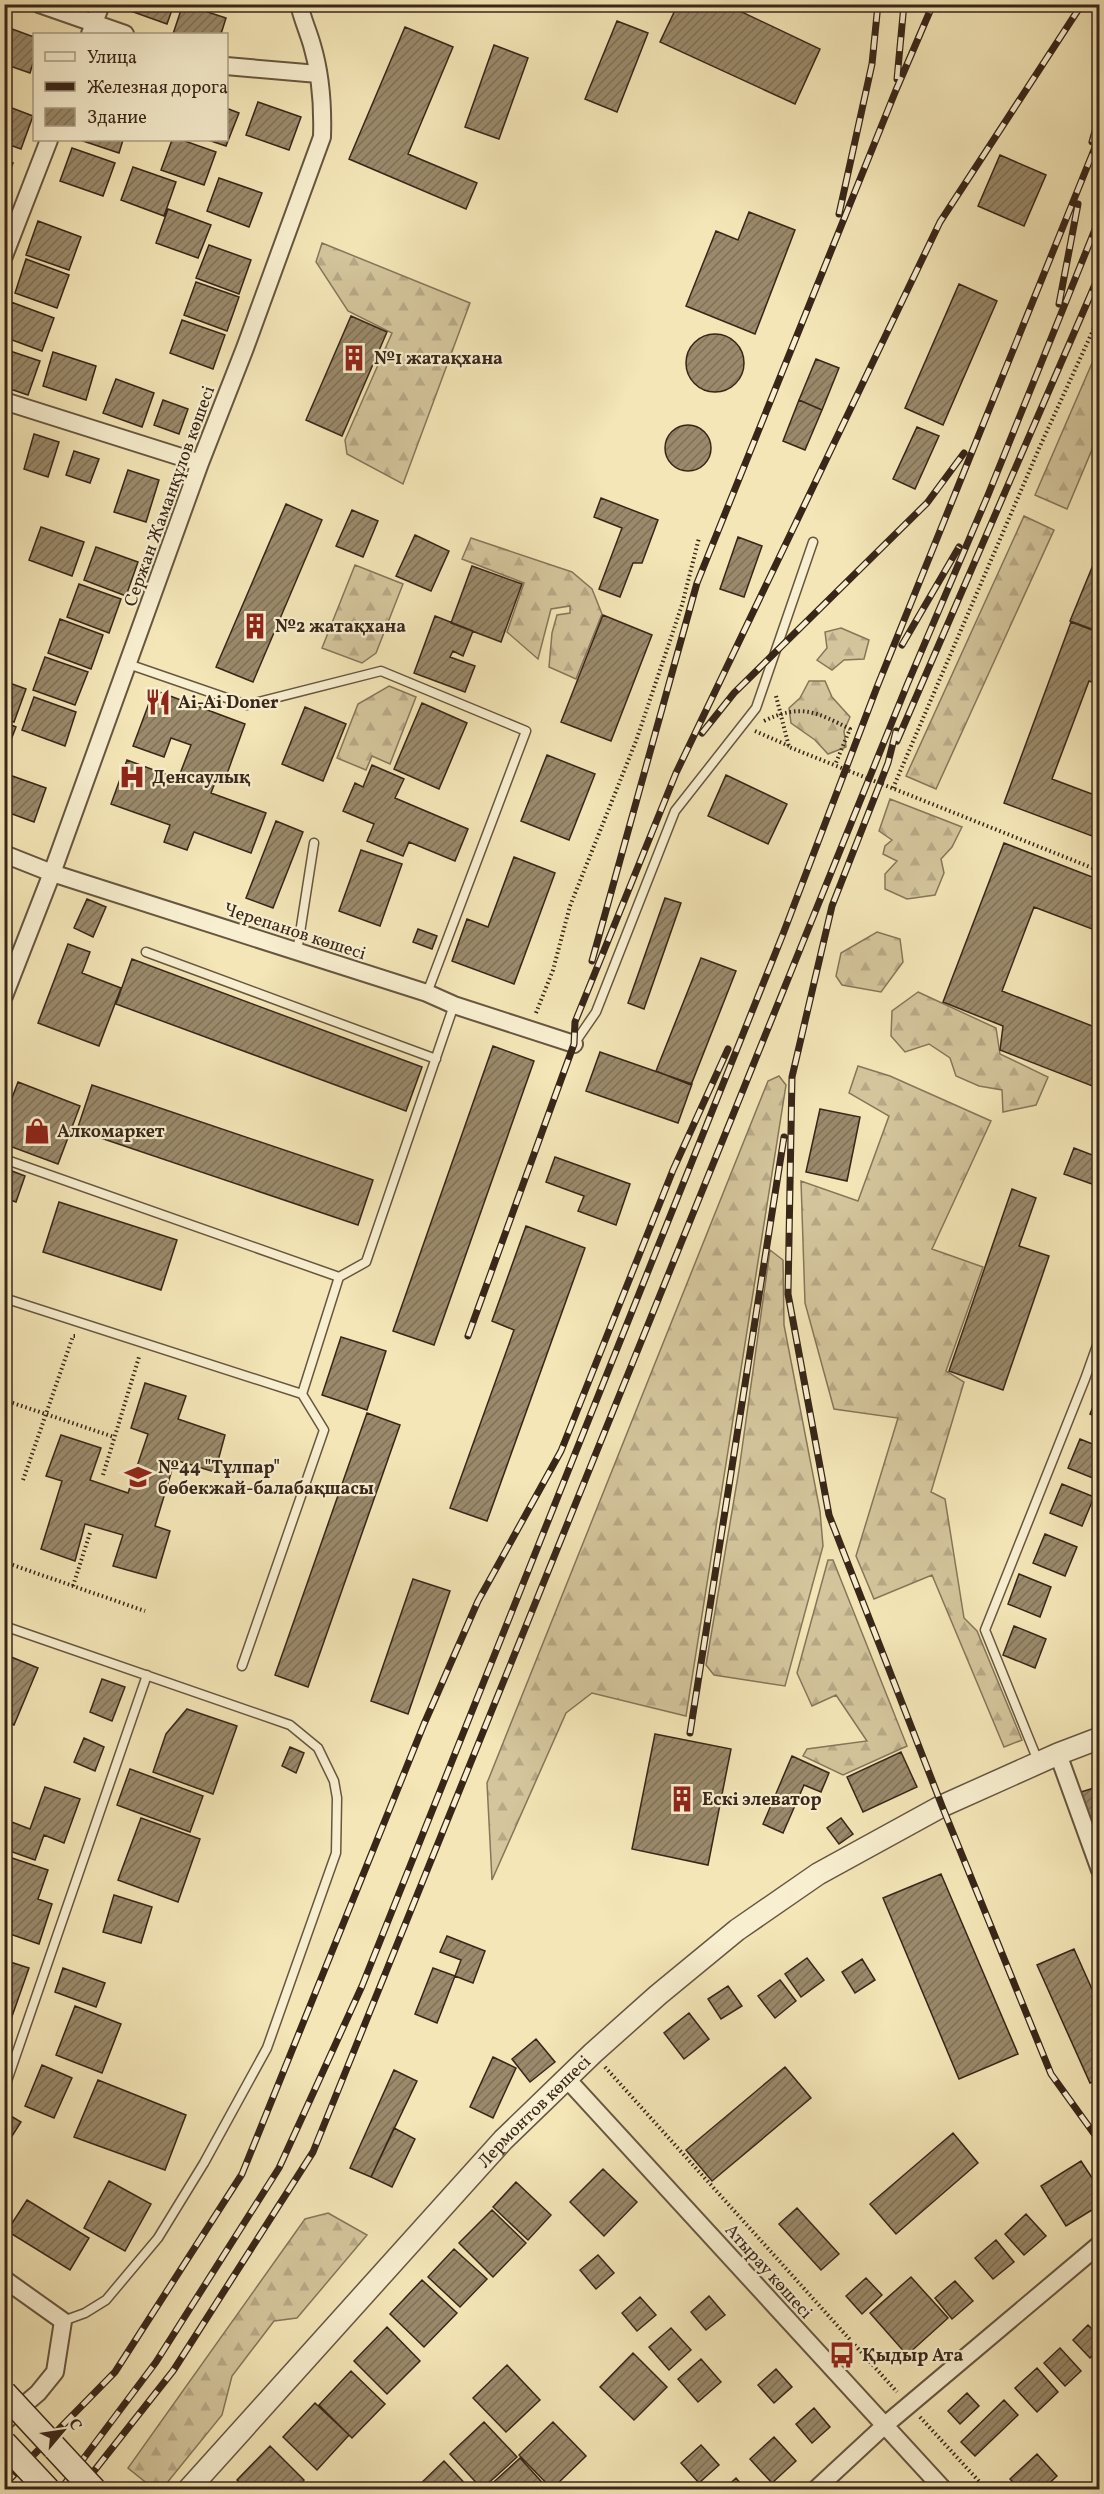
<svg xmlns="http://www.w3.org/2000/svg" width="1104" height="2494" viewBox="0 0 1104 2494" font-family="Vollkorn,serif">
  <style>
    .forest { fill: url(#forest-firs); stroke: #86765a; stroke-width: 1.5 }
    .building { fill: url(#building-hatch); stroke: #382619; stroke-width: 1.5 }
    .lines { fill: none; stroke-linecap: round; stroke-linejoin: round }
    .service-casing { stroke: #675640; stroke-width: 11 }
    .minor-casing { stroke: #675640; stroke-width: 20 }
    .tertiary-casing { stroke: #675640; stroke-width: 24 }
    .path { stroke: #382619; stroke-width: 4; stroke-dasharray: 1.5 3; stroke-linecap: butt }
    .service { stroke: #f8efd0; stroke-width: 8 }
    .minor { stroke: #f8efd0; stroke-width: 16 }
    .tertiary { stroke: #f8efd0; stroke-width: 21 }
    .rail-casing { stroke: #382619; stroke-width: 7 }
    .rail { stroke: #f8efd0; stroke-width: 4.5; stroke-dasharray: 14; stroke-linecap: butt }
    .secondary-bridge-casing { stroke: #382619; stroke-width: 27; stroke-linecap: butt }
    .secondary-bridge { stroke: #f8efd0; stroke-width: 24 }
    .labels { text-anchor: middle; stroke-width: 4.5; stroke-linejoin: round; paint-order: stroke }
    .poi-label { font-size: 18px; font-weight: bold; fill: #382619; stroke: #f8efd0; text-anchor: start }
    .street-label { font-size: 18px; fill: #382619; stroke: #f8efd0 }
  </style>
  <defs>
    <pattern id="forest-firs" width="22" height="20" patternUnits="userSpaceOnUse" patternTransform="scale(1.5)"><rect width="22" height="20" fill="#d4c59c"/><path d="M5 1l3.5 6h-7zM16 11l3.5 6h-7z" fill="#b7a986"/></pattern>
    <pattern id="building-hatch" width="6" height="6" patternUnits="userSpaceOnUse" patternTransform="scale(1.5)"><rect width="6" height="6" fill="#9a8a6b"/><path d="M-1 1l2-2M0 6l6-6M5 7l2-2" fill="none" stroke="#7f7157"/></pattern>
  </defs>
  <rect width="100%" height="100%" fill="#f4e6b7"/>
  <filter id="stains"><feTurbulence type="fractalNoise" baseFrequency=".00333" numOctaves="4"/><feColorMatrix values="0 0 0 0 .2 0 0 0 0 .09 0 0 0 0 .02 0 0 0 .5 -.17"/></filter>
  <radialGradient id="worn" r=".72"><stop offset=".6" stop-color="#630" stop-opacity="0"/><stop offset="1" stop-color="#630" stop-opacity=".3"/></radialGradient>
  <path class="forest" d="M322 243 470 303 403 484 347 454 345 440 392 333 348 311 316 262Z
    M1099 347V433L1067 509 1035 495Z
    M1024 516 1054 530 936 789 906 776Z
    M471 538 572 572 592 589 602 614 576 679 549 667 552 633 557 615 570 613V606L551 609 538 659 507 632 524 583 462 559Z
    M355 565 403 584 376 653 362 663 322 648Z
    M841 628 869 640 864 659 844 660 832 670 817 660 827 648 825 632Z
    M809 681H825L832 697 850 717 844 731 846 747 828 754 815 740 791 723 789 708 800 698Z
    M389 686 416 697 390 764 372 756 366 770 337 758 358 704Z
    M890 799 962 827 952 847 941 859 944 873 935 895 907 899 885 889V874L897 861 883 854 885 846 892 840 879 831Z
    M877 932 900 939 903 962 881 992 842 985 836 976 841 953Z
    M918 992 996 1028 1000 1054 1048 1077 1036 1105 1003 1112 1002 1090 979 1086 956 1076 950 1058 929 1044 905 1052 891 1036 892 1011Z
    M858 1066 890 1076 991 1121 932 1249 983 1267 946 1371 964 1382 931 1492 945 1499 964 1618 977 1631 1022 1740 1004 1747 932 1575 874 1599 856 1556 898 1418 834 1409 805 1303 801 1181 858 1201 889 1116 849 1093Z
    M779 1076 786 1085 686 1716 592 1693 566 1713 492 1880 487 1783 768 1081Z
    M770 1250 783 1260 784 1325 820 1511 823 1546 785 1686 714 1675 706 1665 739 1470Z
    M828 1560H833L907 1746 843 1775 803 1756 807 1749 867 1741 836 1695 812 1706 797 1673Z
    M328 2213 367 2235 297 2318 274 2321 232 2376 222 2415 162 2489H154L128 2468 305 2219Z"/>
  <path class="building" d="M126 4H174L167 24 125 9Z
    M183 4 226 18 221 34H173Z
    M678 4H725L820 49 795 104 660 42Z
    M617 21 648 33 617 112 585 99Z
    M4 26 34 37V60L30 73 4 64Z
    M405 27 453 47 408 154 477 183 466 209 349 159Z
    M494 45 528 58 499 139 465 127Z
    M258 102 301 117 289 150 246 135Z
    M4 105 33 116 21 149 4 143Z
    M226 108 239 113 226 146 208 140H226Z
    M80 140H123L119 153Z
    M172 140H182L216 152 204 185 161 170Z
    M72 148 115 163 103 196 60 181Z
    M1000 155 1046 175 1024 226 978 206Z
    M4 160 13 163 4 185Z
    M133 167 176 182 164 216 121 200Z
    M219 178 262 193 249 227 207 211Z
    M168 209 211 225 198 258 156 243Z
    M749 212 795 230 755 334 686 306 716 231 738 240Z
    M38 221 81 237 69 270 26 255Z
    M209 245 251 260 239 294 196 278Z
    M26 259 69 275 57 308 15 293Z
    M196 282 239 297 227 331 184 315Z
    M959 284 997 301 943 425 905 408Z
    M11 302 54 318 42 351 4 337V321Z
    M351 316 387 332 342 436 306 420Z
    M182 320 225 335 213 369 170 353Z
    M686 363a29 29 0 1 1 58 0a29 29 0 1 1-58 0Z
    M4 349 40 361 28 395 4 387Z
    M53 352 96 366 86 400 43 386Z
    M816 359 839 368 822 410 799 400Z
    M116 379 154 393 142 427 103 413Z
    M163 400 188 409 179 434 154 425Z
    M799 400 822 410 805 450 783 441Z
    M665 448a23 23 0 1 1 46 0a23 23 0 1 1-46 0Z
    M917 427 939 436 915 489 893 479Z
    M34 434 59 442 48 477 24 469Z
    M74 451 99 459 90 483 66 475Z
    M128 470 159 480 146 522 114 512Z
    M601 498 658 520 642 563H633L620 597 599 589 622 528 594 517Z
    M286 504 322 520 253 682 216 667Z
    M352 510 378 521 363 557 336 546Z
    M41 527 84 542 72 576 29 560Z
    M415 535 449 551 431 591 396 576Z
    M738 537 762 546 744 597 720 589Z
    M96 547 138 562 126 596 84 580Z
    M1100 548V632L1070 621Z
    M472 566 522 584 501 642 451 623Z
    M79 584 121 599 109 633 67 617Z
    M603 615 652 635 611 741 561 722Z
    M435 616 473 631 463 656 453 651 450 657 475 666 465 692 414 673Z
    M60 619 103 635 91 669 48 653Z
    M1071 622 1100 633V685L1089 681 1052 779 1100 797V839L1004 803Z
    M45 657 88 672 75 705 33 690Z
    M4 681 26 689 14 722 4 719Z
    M154 690 245 724 224 782 216 780 211 793 266 813 251 853 194 832 187 850 164 842 170 825 111 804 127 760 178 779 191 745 171 738 164 757 133 746Z
    M34 697 76 712 65 746 22 730Z
    M422 703 467 723 439 789 394 769Z
    M305 707 346 724 323 781 282 764Z
    M4 722 16 727 4 758Z
    M547 755 595 774 569 840 521 821Z
    M372 765 404 779 395 798 468 829 455 861 409 842 403 856 367 841 374 824 343 811 355 783 363 787Z
    M4 773 46 788 34 822 4 811Z
    M726 775 787 804 768 844 708 816Z
    M276 821 303 832 273 908 246 898Z
    M1004 843 1100 880V932L1034 907 1002 991 1100 1029V1089L1000 1050 1003 1026 943 1002Z
    M361 850 402 864 380 926 339 911Z
    M514 857 555 873 514 984 452 961 467 919 488 927Z
    M665 898 681 903 644 1009 628 1003Z
    M87 899 106 907 93 937 74 928Z
    M418 929 437 936 432 949 413 942Z
    M68 944 90 952 82 973 121 988 99 1046 38 1023Z
    M701 958 736 971 691 1085 656 1071Z
    M132 959 422 1067 406 1111 116 1004Z
    M493 1046 534 1061 434 1345 393 1331Z
    M600 1052 692 1084 678 1123 586 1091Z
    M18 1082 80 1106 58 1164 4 1144V1119Z
    M92 1085 373 1180 358 1225 77 1130Z
    M820 1109 860 1117 847 1181 806 1172Z
    M1074 1148 1100 1158V1187L1064 1174Z
    M555 1157 630 1184 616 1225 578 1211 584 1196 546 1182Z
    M4 1168 25 1176 16 1202 4 1198Z
    M1012 1189 1036 1198 1019 1246 1049 1256 1003 1390 949 1371Z
    M59 1202 177 1240 161 1290 43 1252Z
    M526 1226 585 1248 487 1521 450 1508 514 1330 492 1321Z
    M341 1337 386 1351 367 1410 322 1395Z
    M145 1383 186 1396 178 1419 225 1435 215 1472 175 1460 155 1526 170 1531 156 1578 113 1566 123 1535 85 1524 75 1561 41 1549 62 1481 46 1476 61 1435 101 1448 90 1480 128 1493 148 1434 131 1428Z
    M1100 1390V1418L1090 1414Z
    M367 1413 400 1425 308 1687 275 1675Z
    M1080 1439 1100 1447V1481L1068 1468Z
    M1062 1484 1094 1497 1082 1526 1050 1513Z
    M1045 1534 1077 1547 1065 1576 1033 1563Z
    M1019 1574 1051 1587 1040 1617 1008 1604Z
    M413 1579 450 1591 408 1714 371 1701Z
    M1014 1626 1046 1639 1035 1668 1003 1655Z
    M4 1654 38 1668 14 1725 4 1721Z
    M102 1679 125 1687 112 1721 90 1712Z
    M187 1709 237 1726 213 1794 153 1772 166 1734Z
    M655 1734 731 1749 708 1865 632 1849Z
    M84 1738 104 1747 95 1771 74 1762Z
    M290 1747 304 1753 296 1773 282 1766Z
    M901 1752 917 1787 863 1812 847 1777Z
    M792 1756 829 1773 821 1792 804 1785 783 1833 763 1824Z
    M130 1769 203 1796 190 1832 117 1805Z
    M1100 1786V1820L1092 1823 1081 1792Z
    M45 1787 80 1799 64 1843 44 1835 35 1860 4 1849V1819L30 1829Z
    M141 1818 200 1839 178 1902 118 1880Z
    M841 1818 853 1834 839 1844 827 1828Z
    M9 1857 48 1870 38 1899 52 1904 39 1944 4 1932V1871Z
    M941 1874 1018 2054 959 2079 883 1898Z
    M114 1895 152 1907 141 1943 103 1932Z
    M447 1936 485 1951 473 1983 455 1976 461 1960 440 1952Z
    M1074 1949 1100 2007V2079L1090 2083 1037 1965Z
    M807 1958 824 1980 801 1997 785 1974Z
    M862 1959 875 1980 855 1993 842 1972Z
    M4 1960 29 1968 9 2025 4 2024Z
    M63 1968 105 1983 96 2007 55 1992Z
    M433 1968 455 1976 437 2023 415 2014Z
    M780 1980 796 2001 775 2018 758 1996Z
    M728 1986 742 2006 721 2019 708 1999Z
    M75 2006 121 2024 102 2073 56 2055Z
    M689 2013 709 2039 684 2059 664 2033Z
    M536 2039 555 2062 530 2082 512 2059Z
    M493 2057 516 2068 493 2118 470 2107Z
    M42 2065 72 2078 54 2118 25 2106Z
    M785 2067 811 2098 712 2181 686 2150Z
    M394 2070 417 2081 371 2177 350 2168Z
    M98 2080 186 2115 165 2170 74 2137Z
    M4 2112 21 2122 5 2147 4 2146Z
    M394 2128 415 2139 392 2187 371 2177Z
    M953 2133 978 2163 896 2234 870 2204Z
    M1081 2161 1100 2190V2205L1066 2226 1041 2186Z
    M603 2169 637 2202 604 2236 570 2202Z
    M109 2181 151 2204 125 2251 84 2228Z
    M516 2182 551 2215 528 2240 493 2207Z
    M27 2200 89 2238 70 2270 7 2231Z
    M797 2208 839 2254 821 2270 779 2224Z
    M492 2210 526 2243 493 2277 459 2243Z
    M1026 2214 1046 2236 1024 2255 1005 2234Z
    M996 2240 1014 2262 993 2279 975 2258Z
    M454 2249 487 2279 460 2307 428 2277Z
    M598 2255 614 2273 596 2289 580 2270Z
    M911 2277 948 2318 907 2355 870 2313Z
    M866 2278 882 2295 862 2314 846 2296Z
    M422 2280 457 2313 424 2347 390 2314Z
    M955 2281 973 2301 952 2319 935 2298Z
    M709 2296 725 2315 706 2330 691 2312Z
    M640 2297 656 2315 637 2331 622 2313Z
    M1088 2325 1100 2337V2349L1090 2358 1073 2340Z
    M387 2327 420 2361 387 2394 354 2361Z
    M671 2328 691 2350 669 2370 649 2347Z
    M1060 2348 1081 2371 1065 2386 1044 2363Z
    M633 2353 667 2387 634 2420 600 2387Z
    M701 2359 721 2382 698 2402 678 2379Z
    M507 2365 540 2400 506 2432 473 2398Z
    M1037 2368 1058 2392 1037 2412 1015 2388Z
    M776 2369 792 2387 774 2403 758 2385Z
    M351 2371 385 2404 352 2438 319 2405Z
    M967 2393 979 2406 960 2424 948 2411Z
    M1004 2400 1018 2415 975 2456 961 2442Z
    M315 2403 349 2435 317 2470 283 2437Z
    M814 2408 830 2427 812 2443 796 2424Z
    M484 2422 517 2457 482 2489 450 2454Z
    M553 2422 586 2456 552 2489 519 2455Z
    M774 2437 796 2461 772 2483 750 2459Z
    M701 2445 719 2465 699 2483 681 2463Z
    M270 2446 304 2480 295 2490H247L237 2480Z
    M1037 2454 1057 2476 1042 2490H1020L1010 2479Z
    M520 2458 549 2490H485Z
    M444 2461 471 2490H414Z
    M736 2478 746 2490H723Z"/>
  <g class="lines">
    <g class="service-casing">
      <path id="service" d="M128 664 247 705 381 671 526 731 427 993
        M146 952 436 1059
        M297 952 314 843
        M574 1044 596 1012 675 811 756 708 813 542
        M4 1159 339 1277 302 1394
        M339 1277 366 1262 454 1005
        M4 1298 302 1394 324 1430 242 1666
        M4 1626 290 1725 318 1748 334 1781 337 1798 336 1853 267 2048 204 2163 158 2238 106 2300 85 2313 63 2321
        M1038 1761 985 1630 1085 1379 1100 1337
        M4 2080 7 2081 147 1675"/>
    </g>
    <g class="minor-casing">
      <path id="minor" d="M39 4 125 34
        M90 34 101 4
        M226 66 318 74
        M4 256 49 140
        M4 401 200 463
        M4 854 52 873 427 993 454 1005 574 1044
        M4 996 52 873 200 463 245 348 322 137C323 106 321 75 312 45 308 31 302 18 299 4
        M1058 1754 1100 1870
        M567 2079 944 2490
        M4 2279 63 2321 55 2372 38 2393 4 2422
        M815 2490 884 2426 1100 2244"/>
    </g>
    <g class="tertiary-casing">
      <g id="tertiary">
        <path id="s1" d="M188 2490 503 2140 593 2053 658 1995 737 1930 818 1874 942 1806 1058 1754 1100 1738"/>
      </g>
    </g>
    <path class="path" d="M776 696 789 747 1100 871
      M764 721C801 703 816 712 850 729L835 765
      M755 731 789 746
      M893 788 1041 444 1100 315
      M536 1013 553 970 570 906 636 741 682 605 699 538
      M4 1400 114 1437
      M103 1475 139 1357
      M23 1480 73 1336H75
      M4 1562 145 1611
      M73 1586 90 1533
      M605 2067 897 2392
      M920 2417 987 2490"/>
    <use href="#service" class="service"/>
    <use href="#minor" class="minor"/>
    <use href="#tertiary" class="tertiary"/>
    <g class="rail-casing">
      <path id="rail" d="M897 79 904 4
        M1092 142 1100 113
        M839 214 872 64 878 4
        M1059 304 1078 204
        M902 645 959 547
        M896 731 888 763 832 906 792 1077 788 1294 829 1515 942 1806 1051 2074 1100 2142
        M702 733 734 693 927 503 964 453
        M897 741 1100 273
        M592 961 697 583 896 90 933 4
        M468 1336 574 1044 575 1022 676 773 940 222 1082 4
        M690 1733 784 1137
        M4 2485 115 2372 242 2174 424 1724 478 1601 561 1451 673 1170 728 1049
        M60 2490 156 2362 279 2168 362 1986 783 934 877 687 1100 135
        M79 2490 173 2371 313 2152 907 685 988 495 1100 217"/>
    </g>
    <use href="#rail" class="rail"/>
    <g class="secondary-bridge-casing">
      <path id="secondary-bridge" d="M4 2393 94 2490
        M4 2443 48 2490"/>
    </g>
    <use href="#secondary-bridge" class="secondary-bridge"/>
  </g>
  <defs>
    <g id="building-bare" transform="scale(2.07)"><path d="M-4-6H4V6H1V3H-1V6H-4ZM-2.5-4.3h1.7v1.8h-1.7ZM.8-4.3h1.7v1.8H.8ZM-2.5-1h1.7V.8h-1.7ZM.8-1h1.7V.8H.8Z" fill="#8f2418" stroke="#f8efd0" stroke-width="2.5" paint-order="stroke"/></g>
    <g id="restaurant-bare" transform="scale(2.07)"><path d="M-5-6h1v4h1v-4h1v4h1v-4h1v5L-1.5 .5V6h-2V.5L-5-1ZM5-6V6H3V1.5H1.5Q1.5-4 5-6Z" fill="#8f2418" stroke="#f8efd0" stroke-width="2.5" paint-order="stroke"/></g>
    <g id="hospital-bare" transform="scale(2.07)"><path d="M-5-5h3v3.5h4V-5h3V5h-3V1.5h-4V5h-3Z" fill="#8f2418" stroke="#f8efd0" stroke-width="2.5" paint-order="stroke"/></g>
    <g id="shop-bare" transform="scale(2.07)"><path d="M-5-2.5h2.3a2.7 3.5 0 0 1 5.4 0H5L5.5 6h-11ZM-1.5-2.5h3a1.5 2.3 0 0 0-3 0Z" fill="#8f2418" stroke="#f8efd0" stroke-width="2.5" paint-order="stroke"/></g>
    <g id="school-bare" transform="scale(2.07)"><path d="M0-5L7-2L0 1L-7-2ZM-4 1L0 2.5L4 1V4Q0 6-4 4Z" fill="#8f2418" stroke="#f8efd0" stroke-width="2.5" paint-order="stroke"/></g>
    <g id="bus-bare" transform="scale(2.07)"><path d="M-5-6H5V4H4V6H2V4H-2V6H-4V4H-5ZM-3.5-4V0h7V-4ZM-3.5 1.2v1.5H-2V1.2ZM2 1.2v1.5H3.5V1.2Z" fill="#8f2418" stroke="#f8efd0" stroke-width="2.5" paint-order="stroke"/></g>
  </defs>
  <g fill-rule="evenodd">
    <use href="#building-bare" x="354" y="358"/>
    <use href="#building-bare" x="255" y="626"/>
    <use href="#restaurant-bare" x="158" y="702"/>
    <use href="#hospital-bare" x="132" y="777"/>
    <use href="#shop-bare" x="37" y="1131"/>
    <use href="#school-bare" x="138" y="1477"/>
    <use href="#building-bare" x="682" y="1799"/>
    <use href="#bus-bare" x="842" y="2355"/>
  </g>
  <g class="labels">
    <g class="poi-label">
      <text x="374" y="364">№1 жатақхана</text>
      <text x="275" y="632">№2 жатақхана</text>
      <text x="178" y="708">Ai-Ai Doner</text>
      <text x="152" y="783">Денсаулық</text>
      <text x="57" y="1137">Алкомаркет</text>
      <text x="158" y="1473">№44 "Тұлпар"<tspan x="158" dy="21">бөбекжай-балабақшасы</tspan></text>
      <text x="702" y="1805">Ескі элеватор</text>
      <text x="862" y="2361">Қыдыр Ата</text>
    </g>
    <g class="street-label">
      <text transform="translate(169 496) rotate(-70)" y="6">Сержан Жаманқұлов көшесі</text>
      <text transform="translate(295 931) rotate(18)" y="6">Черепанов көшесі</text>
      <text dy="6" stroke="none"><textPath href="#s1" startOffset="513">Лермонтов көшесі</textPath></text>
      <text transform="translate(769 2271) rotate(48)" y="6">Атырау көшесі</text>
    </g>
  </g>
  <rect width="1104" height="2494" fill="none" stroke="#f4e6b7" stroke-width="24"/>
  <rect x="6" y="6" width="1092" height="2482" fill="none" stroke="#382619" stroke-width="3"/>
  <rect x="12" y="12" width="1080" height="2470" fill="none" stroke="#382619" stroke-width="1.5"/>
  <rect x="33" y="33" width="195" height="108" fill="#f8efd0" stroke="#ab9f87" stroke-width="1.5"/>
  <rect x="45" y="52" width="30" height="9" fill="#f8efd0" stroke="#ab9f87" stroke-width="1.5"/>
  <text x="87" y="63" font-size="18" fill="#382619">Улица</text>
  <rect x="45" y="82" width="30" height="9" fill="#382619" stroke="#ab9f87" stroke-width="1.5"/>
  <text x="87" y="93" font-size="18" fill="#382619">Железная дорога</text>
  <rect x="45" y="108" width="30" height="18" fill="url(#building-hatch)" stroke="#ab9f87" stroke-width="1.5"/>
  <text x="87" y="123" font-size="18" fill="#382619">Здание</text>
  <g transform="translate(63 2431) rotate(61)" stroke="#f8efd0" stroke-width="4.5" paint-order="stroke">
  <path d="M0-4.5L10 22L0 15L-10 22Z" fill="#382619"/>
  <text y="-9" font-size="16" font-weight="bold" text-anchor="middle" fill="#382619">С</text>
  </g>
  <rect width="100%" height="100%" filter="url(#stains)"/>
  <rect width="100%" height="100%" fill="url(#worn)"/>
</svg>
